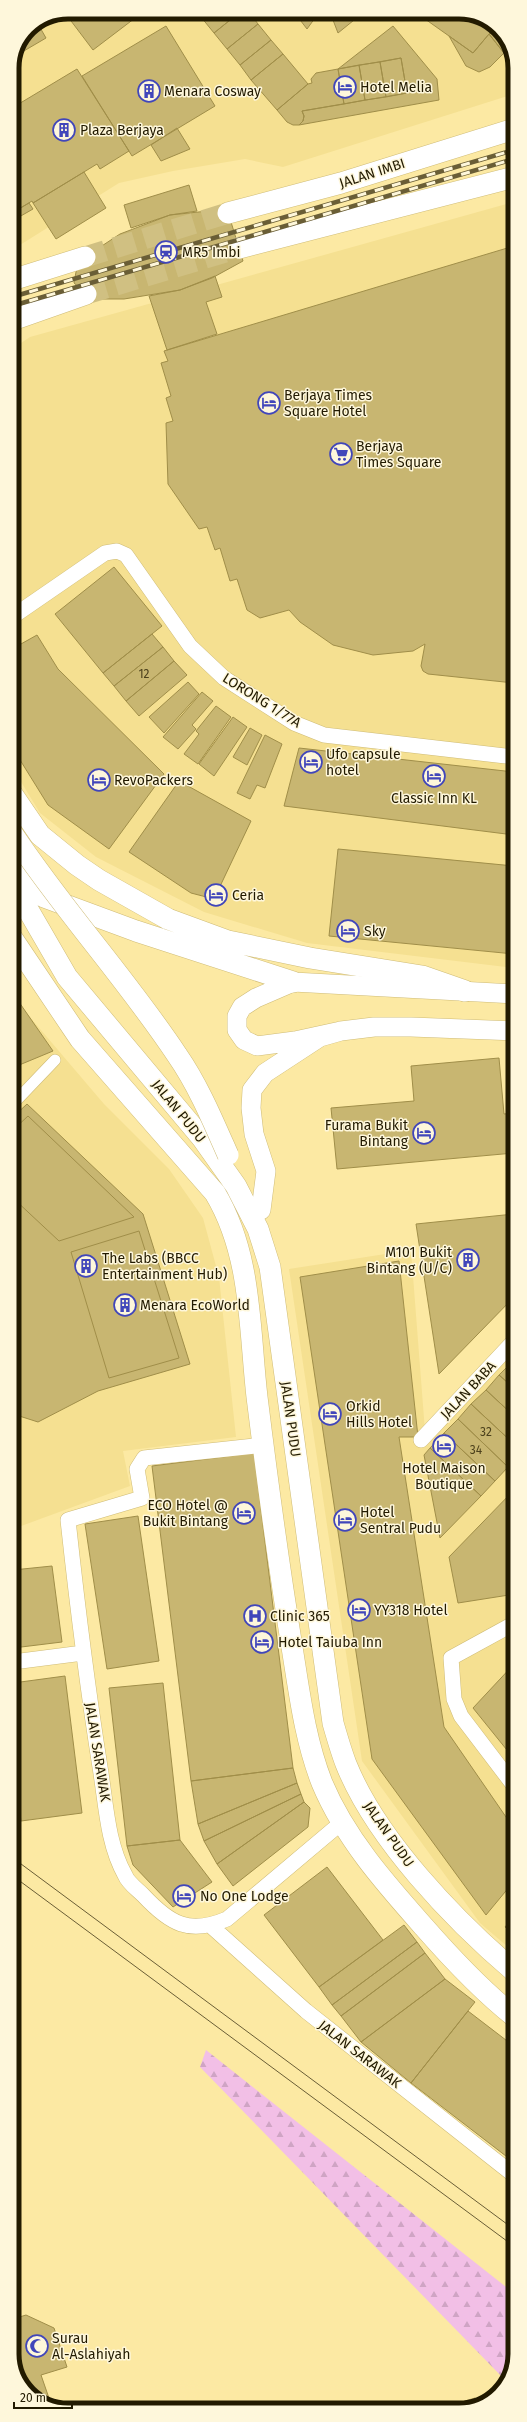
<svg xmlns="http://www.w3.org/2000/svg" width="527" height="2422" viewBox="0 0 527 2422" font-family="'Fira Sans',sans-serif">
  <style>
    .built { fill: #f5e091 }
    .forest { fill: url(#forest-firs) }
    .building { fill: #c8b671; stroke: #a08e49 }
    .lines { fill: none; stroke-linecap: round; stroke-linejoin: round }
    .secondary-tunnel { stroke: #d0c082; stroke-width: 21; stroke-dasharray: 21 10; stroke-linecap: butt }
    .pedestrian-casing { stroke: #cfbc77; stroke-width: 12 }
    .minor-casing { stroke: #cfbc77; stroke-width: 16 }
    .tertiary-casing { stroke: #cfbc77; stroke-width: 20 }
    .secondary-casing { stroke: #cfbc77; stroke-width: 22 }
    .pedestrian { stroke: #fff; stroke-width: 11 }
    .minor { stroke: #fff; stroke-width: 15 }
    .tertiary { stroke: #fff; stroke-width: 19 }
    .secondary { stroke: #fff; stroke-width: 21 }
    .tram { stroke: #6a5e36; stroke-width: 1 }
    .rail-casing { stroke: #6a5e36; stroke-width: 4.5 }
    .rail { stroke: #fef7db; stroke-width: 3; stroke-dasharray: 9; stroke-linecap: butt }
    .secondary-bridge-casing { stroke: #cfbc77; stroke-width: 22; stroke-linecap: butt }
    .secondary-bridge { stroke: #fff; stroke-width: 21 }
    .labels { text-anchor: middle; stroke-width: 3; stroke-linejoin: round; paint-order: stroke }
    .number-label { font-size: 12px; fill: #4c411c }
    .poi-label { font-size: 14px; fill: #221a00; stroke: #fef7db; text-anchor: start }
    .street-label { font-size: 14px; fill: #221a00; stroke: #fef7db }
    .rim { fill: none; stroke: #221a00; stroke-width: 5 }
  </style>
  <defs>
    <pattern id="forest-firs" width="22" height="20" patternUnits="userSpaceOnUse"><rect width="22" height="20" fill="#f2bfe6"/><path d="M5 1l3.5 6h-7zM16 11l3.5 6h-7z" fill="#cfa4c4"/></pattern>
  </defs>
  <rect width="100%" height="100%" fill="#fce9a3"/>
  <path class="built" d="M68 12H466L498 28 514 57V94L283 167 245 159 173 171 119 183 12 250V68L29 28Z
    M514 202V968L307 943 204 912 96 857 40 813 12 767V349L30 337Z
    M12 996 104 1104 169 1169 203 1218 219 1277 236 1437 123 1451 130 1486 13 1529Z
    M411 1250 426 1444 515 1349V1953L480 1923 362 1761 289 1269Z"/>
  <path class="forest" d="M206 2050 515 2294V2354L505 2380 200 2067Z"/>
  <path class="building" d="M68 12H143L93 50 65 13Z
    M207 12H240L214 33 201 17Z
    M240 12H249L258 24 227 49 214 33Z
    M294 12H364L338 33 333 20 315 18 307 29Z
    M431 12H466L500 30 489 34 473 53 425 19Z
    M38 24 46 38 17 55 29 28Z
    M258 24 271 40 240 65 227 49Z
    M166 26 215 106 132 156 82 76Z
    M393 26 437 79 439 100 299 125 303 121 304 116 302 111 407 93 401 58 338 69Z
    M500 30 513 55 507 57 489 34Z
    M489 34 504 53 490 67 479 72 466 66 449 36 473 53Z
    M271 40 283 54 251 80 240 65Z
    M283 54 308 84 277 110 251 80Z
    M401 58 407 93 386 97 380 62Z
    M380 62 386 97 365 100 359 65Z
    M359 65 365 100 344 104 338 69Z
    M77 69 129 151 100 169 97 164 33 203 32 201 12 213V108Z
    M338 69 344 104 302 111 304 116 303 121 299 125H293L287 122 277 110 308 84 312 83 311 79 316 73Z
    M177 128 190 149 161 161 151 145Z
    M84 172 106 208 56 239 33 203Z
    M189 185 197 211 170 215 131 228 124 205Z
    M29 203 33 209 12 221V213Z
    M227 209 243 261 212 278 180 290 124 299H98L88 295 74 283 76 272 85 257 120 234 170 215Z
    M514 246V683L428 674 423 671 421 666 425 644 413 651 373 655 333 645 300 622 289 610 260 618 247 610 237 579 230 581 220 548 215 550 207 527 199 529 168 484 166 423 173 421 166 398 171 396 161 363 168 361 164 351Z
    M215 276 222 297 206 302 217 334 167 350 149 296 180 290Z
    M114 567 162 626 103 673 55 614Z
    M152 634 163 647 114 686 103 673Z
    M37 635 58 669 164 774 109 849 48 805 12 747V649Z
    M163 647 174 661 126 701 114 686Z
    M174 661 187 675 139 716 126 701Z
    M188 682 199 694 164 733 149 717Z
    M202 692 213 701 192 725 196 729 178 749 163 737Z
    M216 706 231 717 198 764 184 754 199 734 196 731Z
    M233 717 247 727 214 776 199 764Z
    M250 728 262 735 247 765 233 757Z
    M265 735 282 744 265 788 257 785 250 799 237 793Z
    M299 748 514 772V835L284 806Z
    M179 781 251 821 214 899 191 893 129 852Z
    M338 849 514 866V954L329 936Z
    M12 992 53 1051 12 1068Z
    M499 1058 504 1114 514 1113V1153L337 1169 331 1108 414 1101 411 1066Z
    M27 1104 143 1214 190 1364 98 1391 38 1422 13 1414 12 1118Z
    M28 1116 134 1217 59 1241 13 1198 12 1131Z
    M514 1214 515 1296 439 1374 416 1224Z
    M139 1231 179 1358 109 1378 71 1252Z
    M399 1261 418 1437H399L444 1727 515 1830V1880L486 1915 372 1759 300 1277Z
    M513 1361 515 1362V1389L499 1375Z
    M499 1375 515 1389V1417L486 1390Z
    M486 1390 515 1417V1445L471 1404Z
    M471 1404 515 1445V1460L508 1467 458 1419Z
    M458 1419 508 1467 495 1481 444 1433Z
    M444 1433 495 1481 481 1496 430 1448Z
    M430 1448 481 1496 440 1538 424 1455Z
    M254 1453 293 1768 191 1781 152 1466Z
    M515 1489V1589L509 1595 458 1603 449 1557Z
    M138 1516 159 1661 107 1669 85 1524Z
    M52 1566 62 1642 13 1648V1570Z
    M515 1663V1760L473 1708Z
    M65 1676 82 1813 21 1821 13 1761V1683Z
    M163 1683 180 1840 127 1846 109 1688Z
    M293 1768 297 1783 198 1824 191 1781Z
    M297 1783 301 1794 204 1841 198 1824Z
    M301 1794 304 1802 217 1864 204 1841Z
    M304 1802 310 1808 308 1827 233 1886 217 1864Z
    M180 1840 212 1882 173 1907 133 1865 127 1846Z
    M327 1867 383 1940 319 1987 264 1915Z
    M515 1915V1935L505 1927Z
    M404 1925 417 1942 332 2005 319 1987Z
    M417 1942 425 1953 341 2016 332 2005Z
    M425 1953 445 1979 361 2042 341 2016Z
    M445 1979 475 2002 411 2083 361 2042Z
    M468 2011 515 2047V2163L411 2083Z
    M26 2315 54 2328 67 2367 41 2375 51 2404 31 2396 13 2365V2319Z
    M475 2398 477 2405 470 2409H438Z"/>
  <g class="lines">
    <path class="secondary-tunnel" d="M85 257 228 213
      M86 294 239 248"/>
    <g class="pedestrian-casing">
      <path id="pedestrian" d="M12 1105 55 1060"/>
    </g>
    <g class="minor-casing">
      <path id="minor" d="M12 617 105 553 117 551 126 555 190 646 224 678 294 723 324 735 514 757
        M421 1440 515 1340
        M264 1445 144 1458 137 1469 142 1498 68 1520C77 1603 87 1685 100 1767 106 1803 107 1843 125 1875 128 1883 137 1889 143 1895 170 1924 189 1935 227 1919L341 1823
        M515 1623 451 1658 454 1699 461 1716 515 1787
        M13 1662 83 1653
        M211 1926 306 2011 515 2176"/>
    </g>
    <g class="tertiary-casing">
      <path id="tertiary" d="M341 1031 295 1041 257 1046 244 1040 237 1030V1016L242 1007 256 998 293 982 514 994
        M261 1210 266 1171 254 1134 251 1108 252 1090 265 1073 320 1037 341 1031 374 1027H411L514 1031"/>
    </g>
    <g class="secondary-casing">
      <path id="secondary" d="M228 213 341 183 514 129
        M239 248 514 177
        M12 280 85 257
        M12 320 86 294
        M12 794 40 835 77 865 99 880 168 919 228 941 310 958 422 976 465 991
        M12 866 44 897 136 931 293 982
        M12 882 67 977 202 1138 236 1186 258 1229 270 1267 333 1723C337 1737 341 1751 346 1764 376 1839 454 1920 515 1972
        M12 938 80 1039 215 1193C252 1255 249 1327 257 1397 267 1478 278 1560 291 1641 299 1689 304 1737 322 1783 345 1838 385 1883 424 1927 452 1959 482 1991 515 2017"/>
    </g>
    <use href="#pedestrian" class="pedestrian"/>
    <use href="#minor" class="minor"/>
    <use href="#tertiary" class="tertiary"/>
    <use href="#secondary" class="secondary"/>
    <path class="tram" d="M13 1858 515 2230
      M13 1876 515 2247"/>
    <g class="rail-casing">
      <path id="rail" d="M12 297 514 150
        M12 306 514 159"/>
    </g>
    <use href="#rail" class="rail"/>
    <g class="secondary-bridge-casing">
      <path id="secondary-bridge" d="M12 833C63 910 126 978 177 1055 198 1085 213 1121 228 1155"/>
    </g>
    <use href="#secondary-bridge" class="secondary-bridge"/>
  </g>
  <defs>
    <g id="hotel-ring" transform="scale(1.15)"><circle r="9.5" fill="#fef7db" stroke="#4146ba" stroke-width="1.5"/><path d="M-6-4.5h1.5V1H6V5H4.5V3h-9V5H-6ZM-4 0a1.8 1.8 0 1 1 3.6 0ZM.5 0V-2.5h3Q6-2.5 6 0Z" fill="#4146ba"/></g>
    <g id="building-ring" transform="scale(1.15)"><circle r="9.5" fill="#fef7db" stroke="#4146ba" stroke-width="1.5"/><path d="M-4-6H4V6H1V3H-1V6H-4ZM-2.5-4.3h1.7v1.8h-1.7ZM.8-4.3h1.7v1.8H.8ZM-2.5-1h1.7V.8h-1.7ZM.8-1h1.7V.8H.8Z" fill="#4146ba"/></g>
    <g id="station-ring" transform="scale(1.15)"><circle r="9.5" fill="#fef7db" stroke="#4146ba" stroke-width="1.5"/><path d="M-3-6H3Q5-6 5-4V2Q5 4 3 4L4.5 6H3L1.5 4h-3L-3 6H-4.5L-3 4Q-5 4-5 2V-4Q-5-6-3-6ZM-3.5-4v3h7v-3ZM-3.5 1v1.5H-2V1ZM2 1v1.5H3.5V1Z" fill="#4146ba"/></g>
    <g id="supermarket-ring" transform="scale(1.15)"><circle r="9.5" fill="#fef7db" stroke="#4146ba" stroke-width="1.5"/><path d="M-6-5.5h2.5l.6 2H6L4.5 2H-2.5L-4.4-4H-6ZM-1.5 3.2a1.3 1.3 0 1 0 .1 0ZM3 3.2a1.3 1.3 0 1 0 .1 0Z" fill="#4146ba"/></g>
    <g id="hospital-ring" transform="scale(1.15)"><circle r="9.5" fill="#fef7db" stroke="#4146ba" stroke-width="1.5"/><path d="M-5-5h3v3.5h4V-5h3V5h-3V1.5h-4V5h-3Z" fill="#4146ba"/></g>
    <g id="mosque-ring" transform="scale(1.15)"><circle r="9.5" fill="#fef7db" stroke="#4146ba" stroke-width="1.5"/><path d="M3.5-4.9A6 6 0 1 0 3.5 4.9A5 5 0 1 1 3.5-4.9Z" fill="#4146ba"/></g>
  </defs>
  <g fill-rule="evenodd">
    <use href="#hotel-ring" x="345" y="87"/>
    <use href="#building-ring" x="149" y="91"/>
    <use href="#building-ring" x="64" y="130"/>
    <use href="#station-ring" x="166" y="252"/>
    <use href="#hotel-ring" x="269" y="403"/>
    <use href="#supermarket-ring" x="341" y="454"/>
    <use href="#hotel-ring" x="311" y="762"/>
    <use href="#hotel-ring" x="434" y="776"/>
    <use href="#hotel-ring" x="99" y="780"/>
    <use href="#hotel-ring" x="216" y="895"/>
    <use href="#hotel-ring" x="348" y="931"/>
    <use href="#hotel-ring" x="424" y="1133"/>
    <use href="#building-ring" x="468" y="1260"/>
    <use href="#building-ring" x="86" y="1266"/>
    <use href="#building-ring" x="125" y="1305"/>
    <use href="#hotel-ring" x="330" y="1414"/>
    <use href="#hotel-ring" x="444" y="1446"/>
    <use href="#hotel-ring" x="244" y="1513"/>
    <use href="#hotel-ring" x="345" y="1520"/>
    <use href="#hotel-ring" x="359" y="1610"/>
    <use href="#hospital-ring" x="255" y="1616"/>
    <use href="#hotel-ring" x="262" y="1642"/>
    <use href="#hotel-ring" x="184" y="1896"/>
    <use href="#mosque-ring" x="37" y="2346"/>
  </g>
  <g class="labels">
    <g class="number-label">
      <text x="144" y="678">12</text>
      <text x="486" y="1436">32</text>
      <text x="476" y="1454">34</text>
    </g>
    <g class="poi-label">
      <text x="360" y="92">Hotel Melia</text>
      <text x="164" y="96">Menara Cosway</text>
      <text x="80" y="135">Plaza Berjaya</text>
      <text x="182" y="257">MR5 Imbi</text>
      <text x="284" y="400">Berjaya Times<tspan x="284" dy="16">Square Hotel</tspan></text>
      <text x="356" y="451">Berjaya<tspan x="356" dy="16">Times Square</tspan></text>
      <text x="326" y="759">Ufo capsule<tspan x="326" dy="16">hotel</tspan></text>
      <text x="114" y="785">RevoPackers</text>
      <text x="434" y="803" text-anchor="middle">Classic Inn KL</text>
      <text x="232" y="900">Ceria</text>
      <text x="364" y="936">Sky</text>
      <text x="408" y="1130" text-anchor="end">Furama Bukit<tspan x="408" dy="16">Bintang</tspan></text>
      <text x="452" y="1257" text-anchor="end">M101 Bukit<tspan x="452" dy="16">Bintang (U/C)</tspan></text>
      <text x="102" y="1263">The Labs (BBCC<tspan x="102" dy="16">Entertainment Hub)</tspan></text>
      <text x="140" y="1310">Menara EcoWorld</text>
      <text x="346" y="1411">Orkid<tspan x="346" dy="16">Hills Hotel</tspan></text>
      <text x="444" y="1473" text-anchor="middle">Hotel Maison<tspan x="444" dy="16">Boutique</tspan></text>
      <text x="228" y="1510" text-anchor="end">ECO Hotel @<tspan x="228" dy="16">Bukit Bintang</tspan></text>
      <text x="360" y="1517">Hotel<tspan x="360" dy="16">Sentral Pudu</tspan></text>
      <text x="374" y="1615">YY318 Hotel</text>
      <text x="270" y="1621">Clinic 365</text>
      <text x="278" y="1647">Hotel Taiuba Inn</text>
      <text x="200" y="1901">No One Lodge</text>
      <text x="52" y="2343">Surau<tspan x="52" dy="16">Al-Aslahiyah</tspan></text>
    </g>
    <g class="street-label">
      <text transform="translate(372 173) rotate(-18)" y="5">JALAN IMBI</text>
      <text transform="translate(262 700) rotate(32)" y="5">LORONG 1/77A</text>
      <text transform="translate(179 1111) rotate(51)" y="5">JALAN PUDU</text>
      <text transform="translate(468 1390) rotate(-47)" y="5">JALAN BABA</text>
      <text transform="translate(291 1419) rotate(82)" y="5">JALAN PUDU</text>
      <text transform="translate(98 1752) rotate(81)" y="5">JALAN SARAWAK</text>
      <text transform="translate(389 1834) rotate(55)" y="5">JALAN PUDU</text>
      <text transform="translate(360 2054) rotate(38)" y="5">JALAN SARAWAK</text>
    </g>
  </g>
  <path d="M0 0H527V2422H0ZM68 19H459A49 49 0 0 1 508 68V2354A49 49 0 0 1 459 2403H68A49 49 0 0 1 19 2354V68A49 49 0 0 1 68 19Z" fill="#fef7db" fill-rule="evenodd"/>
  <path class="rim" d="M68 19H459A49 49 0 0 1 508 68V2354A49 49 0 0 1 459 2403H68A49 49 0 0 1 19 2354V68A49 49 0 0 1 68 19Z"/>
  <path d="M14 2402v6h58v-6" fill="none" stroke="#221a00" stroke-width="2"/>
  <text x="20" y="2402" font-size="12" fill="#221a00" stroke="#fef7db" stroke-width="3" paint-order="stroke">20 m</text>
</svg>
